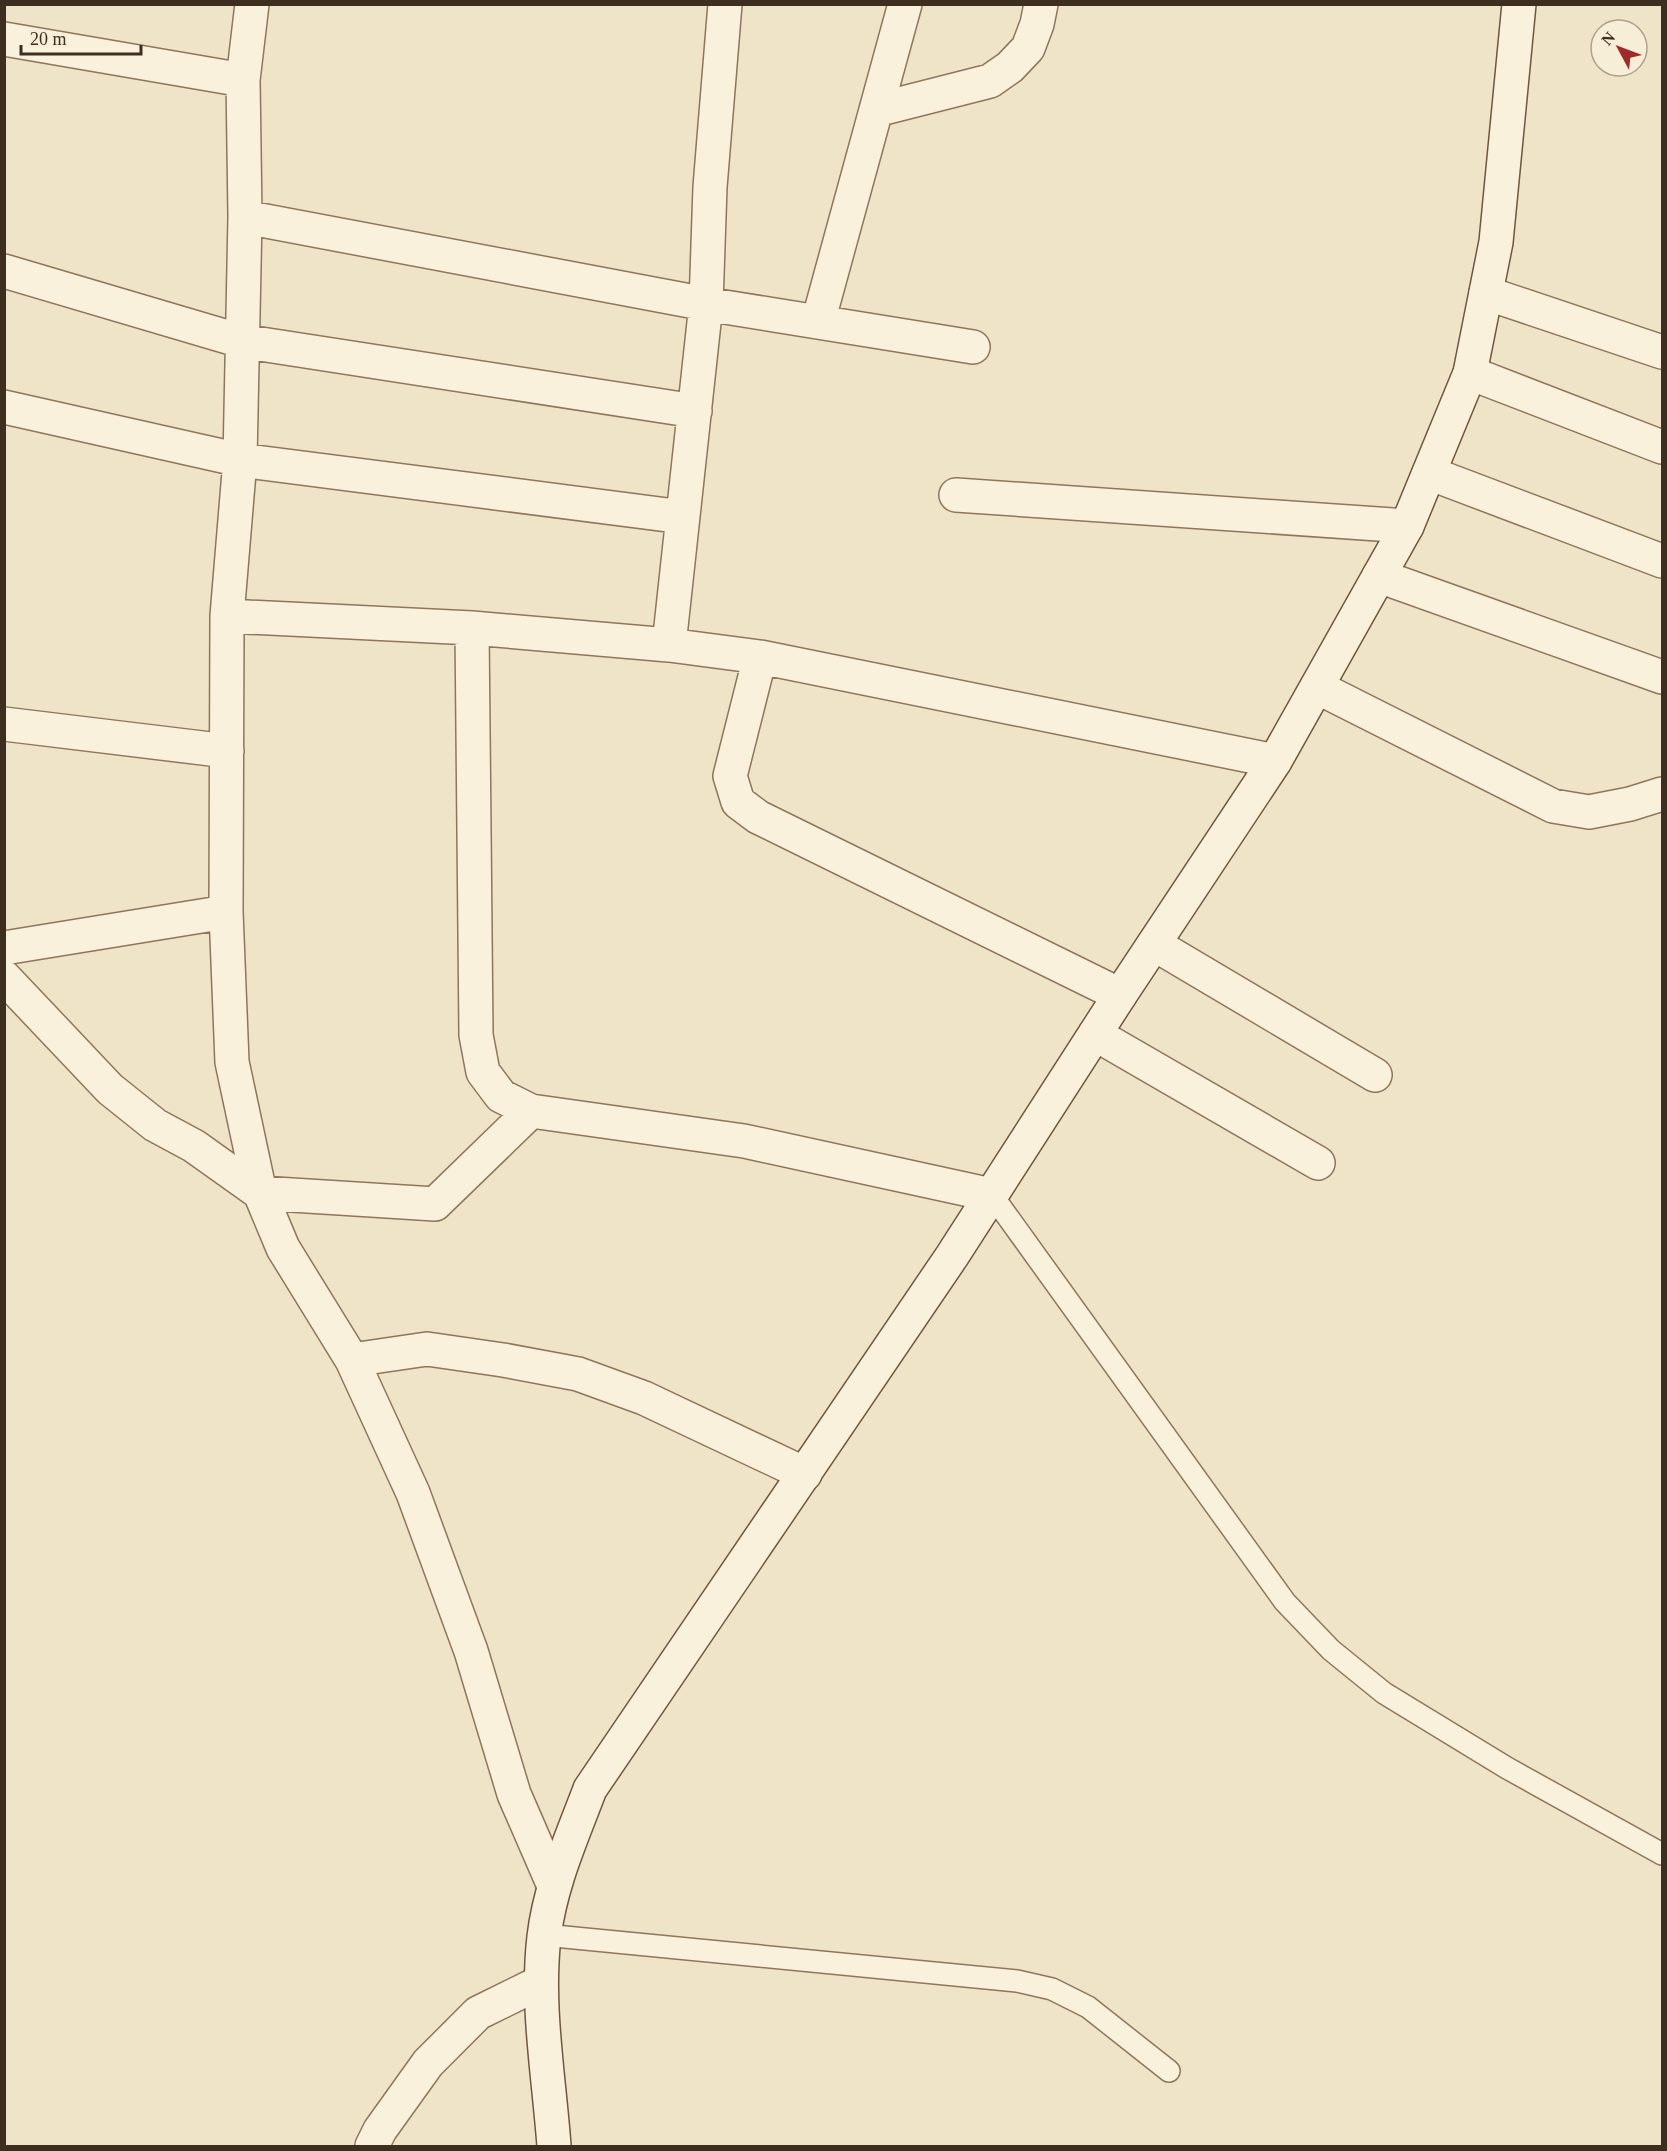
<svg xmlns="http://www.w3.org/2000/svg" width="1667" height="2151" viewBox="0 0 1667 2151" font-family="'Times New Roman',serif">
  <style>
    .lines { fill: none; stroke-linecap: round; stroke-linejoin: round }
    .service-casing { stroke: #8d765c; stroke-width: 24 }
    .minor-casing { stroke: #8d765c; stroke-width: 36 }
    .secondary-casing { stroke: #6f573f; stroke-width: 36 }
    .service { stroke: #faf1dc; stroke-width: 21 }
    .minor { stroke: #faf1dc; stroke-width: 33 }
    .secondary { stroke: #faf1dc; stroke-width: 33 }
  </style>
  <rect width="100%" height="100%" fill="#f0e4c8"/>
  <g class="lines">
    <g class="service-casing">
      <path id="service" d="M992 1195 1285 1602 1331 1650 1384 1693 1507 1768 1662 1854
        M544 1935 1017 1981 1052 1989 1088 2007 1169 2071"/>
    </g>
    <g class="minor-casing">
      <path id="minor" d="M252 4 243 80 245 217 240 460 227 616 226 912 232 1062 260 1193 283 1248 352 1360 413 1493 471 1651 514 1794 554 1886
        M4 39 243 80
        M876 110 990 81 1010 67 1028 48 1037 24 1041 4
        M245 217 706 304 973 347
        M4 271 241 341 695 411
        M1486 293 1662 352
        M818 322 905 4
        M1470 373 1662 447
        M4 407 240 460 683 517
        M1429 473 1662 561
        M956 495 1407 526
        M1379 576 1662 677
        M227 616 472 628 669 645 760 657 1275 761
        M472 628 476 1035 483 1072 501 1096 531 1111 744 1141 992 1195
        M669 645 706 304 710 187 725 4
        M760 657 730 776 738 802 758 817 1120 995
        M1317 687 1553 806 1589 812 1630 804 1662 794
        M4 724 227 751
        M1154 944 1375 1075
        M4 948 226 912
        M4 977 110 1089 155 1125 194 1146 260 1193 435 1204 531 1111
        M1095 1034 1318 1163
        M352 1360 427 1349 503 1360 578 1374 644 1398 805 1474
        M372 2146 380 2130 428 2063 478 2013 541 1982"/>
    </g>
    <g class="secondary-casing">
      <path id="secondary" d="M554 2146C549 2077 536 2006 544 1937 550 1885 572 1837 590 1789L952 1256 1120 995 1275 761 1407 526 1470 373 1496 242 1519 4"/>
    </g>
    <use href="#service" class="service"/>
    <use href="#minor" class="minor"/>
    <use href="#secondary" class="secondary"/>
  </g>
  <rect width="1667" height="2151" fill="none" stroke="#3d2e20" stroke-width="12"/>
  <g transform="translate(1619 48) rotate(311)"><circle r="28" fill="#f7eed8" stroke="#ada18e" stroke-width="1.5"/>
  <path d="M0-4.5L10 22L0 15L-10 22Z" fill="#9e2a2b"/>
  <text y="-9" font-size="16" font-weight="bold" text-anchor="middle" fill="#3d2e20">N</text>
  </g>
  <path d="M21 45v9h120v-9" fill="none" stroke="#3d2e20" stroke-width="3"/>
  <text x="30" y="45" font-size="18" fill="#3d2e20" stroke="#f7eed8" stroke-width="4.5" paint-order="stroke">20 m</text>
</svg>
